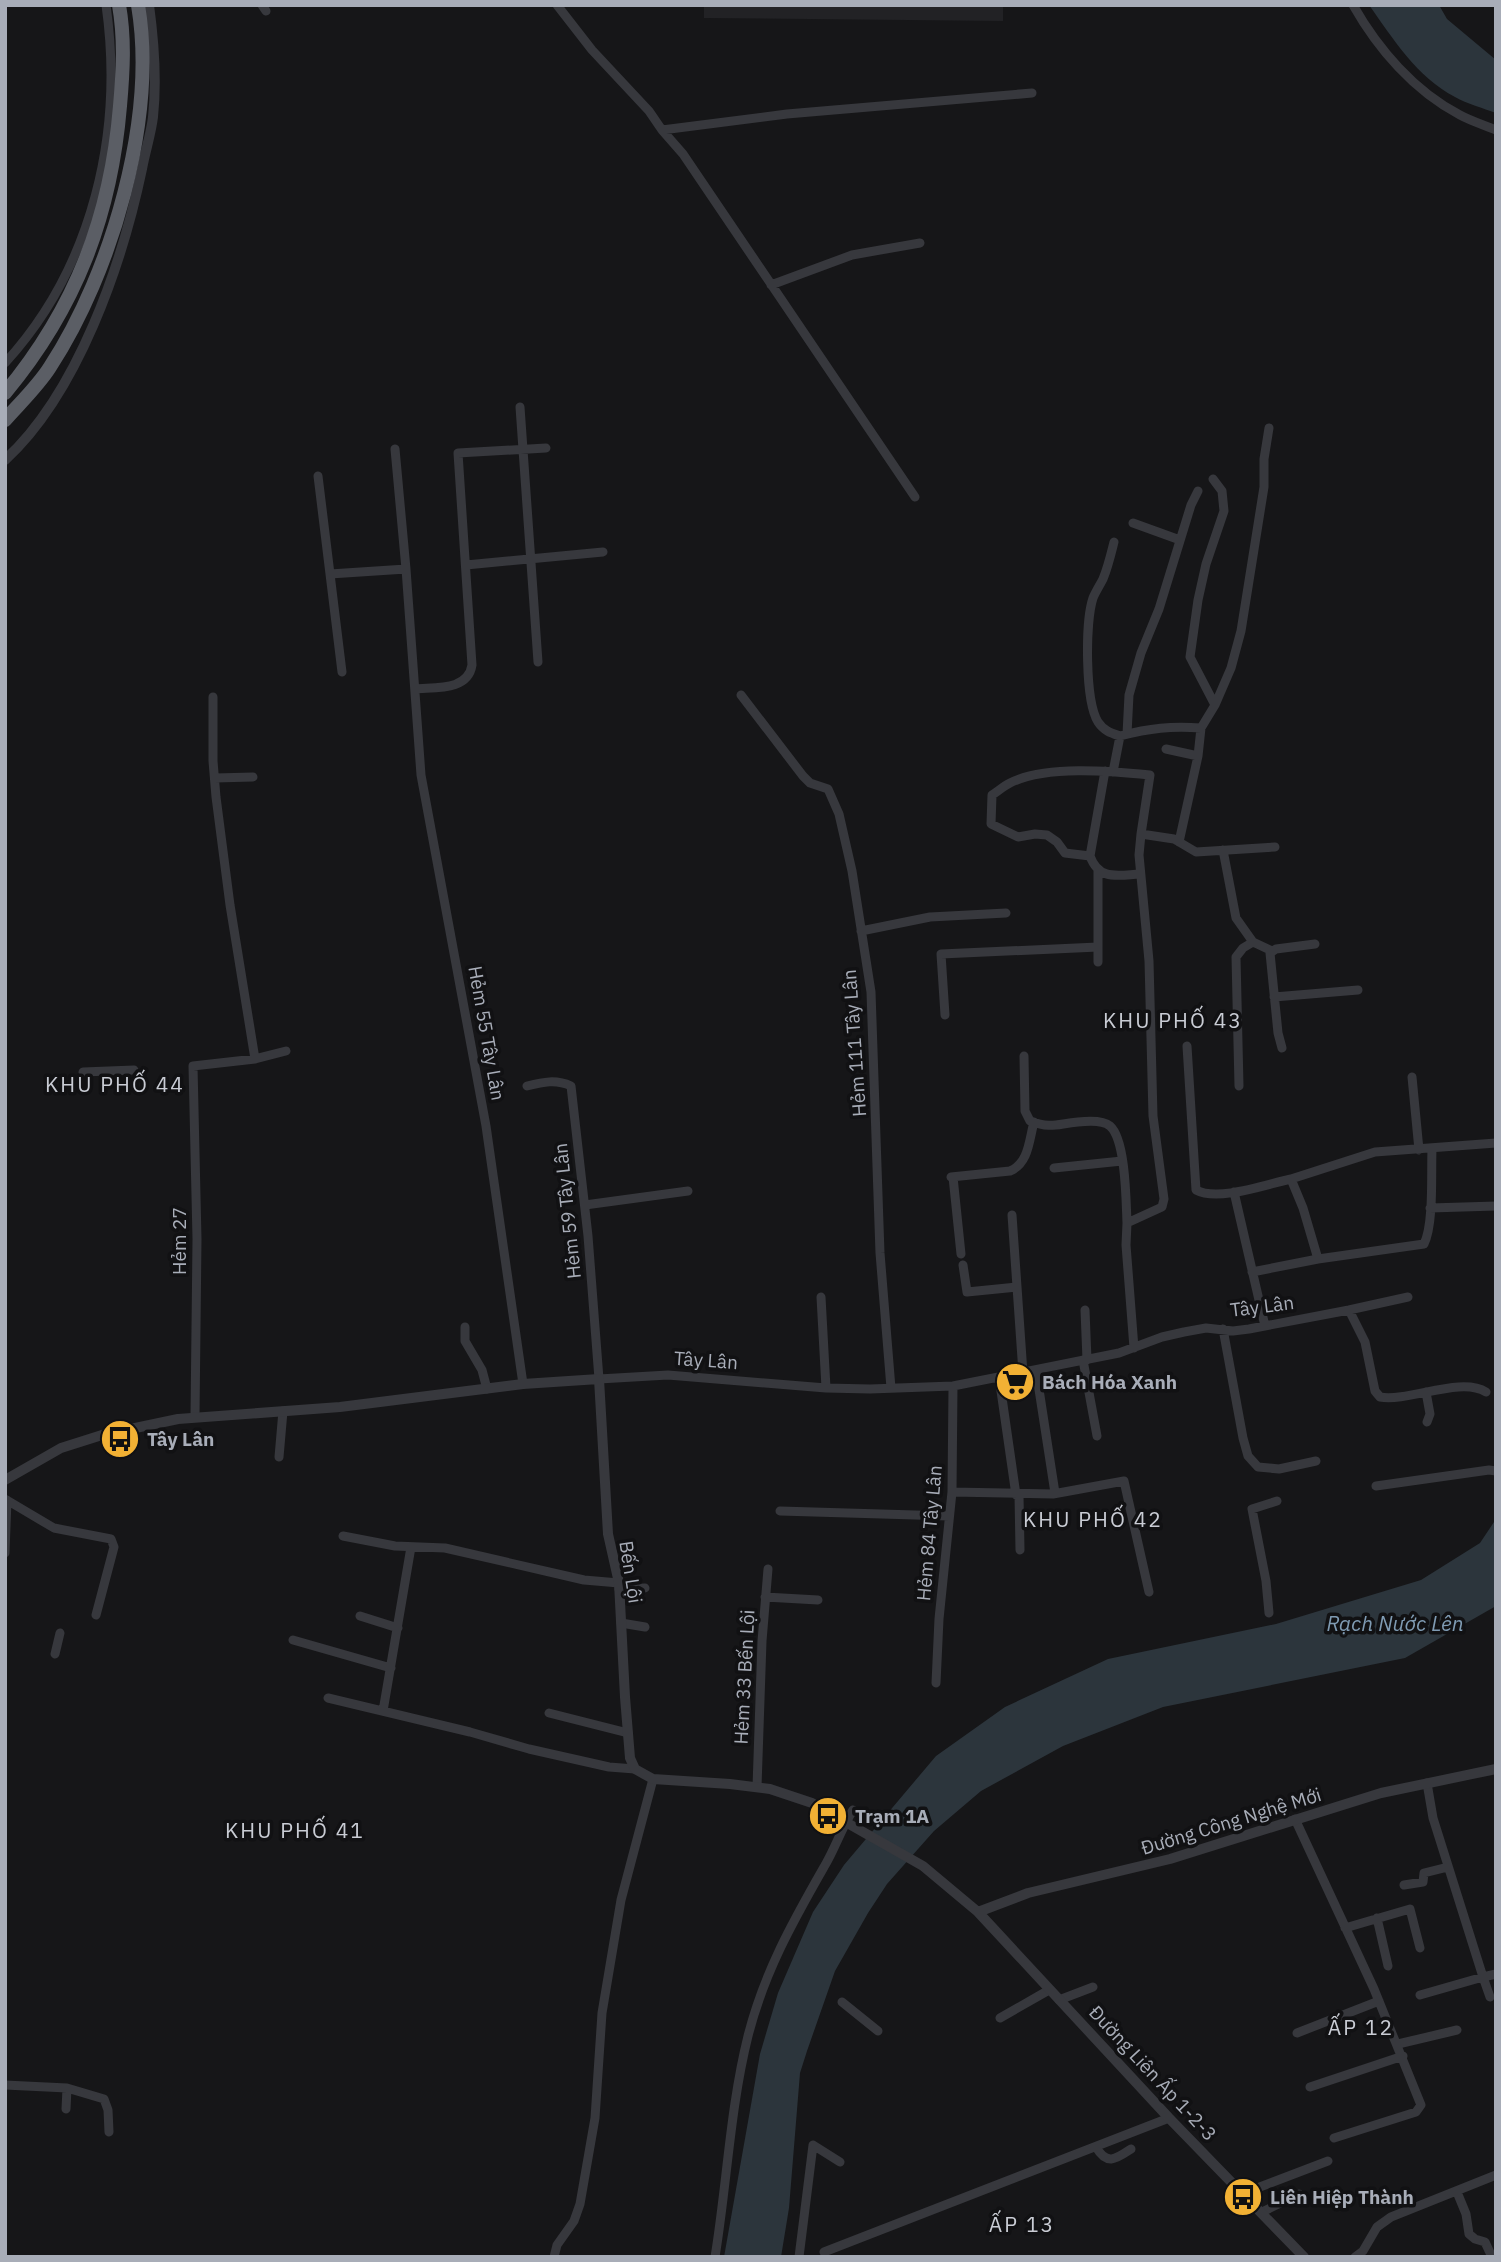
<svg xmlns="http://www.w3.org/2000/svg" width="1501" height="2262" viewBox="0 0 1501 2262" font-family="'IBM Plex Sans',sans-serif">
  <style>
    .built { fill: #222225 }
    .water { fill: #2c353c }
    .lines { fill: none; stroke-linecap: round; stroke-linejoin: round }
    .minor { stroke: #37383d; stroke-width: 9 }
    .tertiary { stroke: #37383d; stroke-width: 10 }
    .trunk { stroke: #5b5e65; stroke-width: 14 }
    .labels { text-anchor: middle; stroke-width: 7; stroke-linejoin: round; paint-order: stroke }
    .street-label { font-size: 19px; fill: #a8adb8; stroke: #111113 }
    .poi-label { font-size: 19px; font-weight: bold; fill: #a8adb8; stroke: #111113; text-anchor: start }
    .neighbourhood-label { font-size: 21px; letter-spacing: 2px; fill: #c9ccd4; stroke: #111113 }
    .water-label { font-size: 21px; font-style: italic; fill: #7f9bb3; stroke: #111113 }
  </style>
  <rect width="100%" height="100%" fill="#161618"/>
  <path class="built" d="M704 5H1003V21L704 18Z"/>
  <path class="water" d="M1369 5H1439L1447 19 1496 60V113C1483 108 1467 104 1455 97 1416 76 1394 40 1369 5Z
    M1496 1519V1606L1405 1658 1163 1707 1063 1746 981 1791 934 1831 887 1884 868 1913 835 1971 807 2051 800 2073 789 2208 781 2257H724L760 2054 778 1993 813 1912 844 1865 936 1756 1005 1707 1108 1659 1276 1624 1421 1580 1480 1543Z"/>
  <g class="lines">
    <path class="minor" d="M262 5 266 11
      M557 5 592 50 649 111 662 130 787 114 1032 93
      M1353 5C1378 49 1414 91 1460 115 1471 121 1484 125 1496 130
      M662 130 683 154 915 497
      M771 285 852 255 920 243
      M5 363C93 267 124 133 106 5
      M520 407 538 662
      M318 476 342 672
      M1213 479 1222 491 1224 511 1206 564 1198 600 1190 657 1215 705
      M1133 523 1180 540
      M1114 542C1111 554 1108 567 1103 579 1100 585 1096 591 1093 598 1085 622 1085 701 1098 722 1104 731 1111 733 1120 736
      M466 565 603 552
      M406 569 421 775 486 1126 523 1384
      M330 574 406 569 395 449
      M415 689C435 687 468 691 472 665L458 453 546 448
      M741 695 803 776 810 783 828 789 839 814 852 871 871 992 880 1253 891 1388
      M213 697V761L216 797 230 905 255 1059
      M1127 734 1129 695 1141 653 1159 609 1191 505 1198 491
      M1166 749 1198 756 1179 842
      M1198 756 1201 728 1215 705 1231 668 1241 631 1264 487V459L1269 428
      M1105 771 1090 856C1099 881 1118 875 1140 874
      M1113 772 1120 736C1150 728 1171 726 1201 728
      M215 778 253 777
      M1223 850 1236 918 1253 942 1272 951
      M1090 856 1065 853 1057 842 1047 835 1035 834 1018 837 991 824 992 795C998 791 1004 786 1010 783 1045 765 1111 771 1150 775L1141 834
      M1098 871V962
      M861 931 930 917 1006 913
      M1274 997 1358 990
      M945 1015 941 954 1098 947
      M1187 1046 1196 1190C1218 1202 1267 1184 1291 1179L1303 1208 1318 1259 1424 1244C1434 1224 1431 1173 1432 1149
      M1282 1048 1278 1033 1270 953 1276 949 1315 944
      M1024 1056 1025 1111 1030 1121C1052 1129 1056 1124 1078 1122 1087 1121 1103 1120 1110 1126 1126 1140 1126 1202 1127 1223
      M83 1072 134 1070
      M1412 1077 1419 1150
      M527 1086C543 1082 556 1079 571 1086L588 1236 599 1379 668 1375 826 1388 870 1389 953 1386 1119 1353 1162 1337 1184 1332 1206 1328 1233 1331 1249 1329 1349 1310 1408 1297
      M1239 1086 1236 957 1243 948 1253 942
      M1054 1168 1122 1161
      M951 1177 1010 1171C1029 1163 1029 1140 1034 1122
      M953 1177 961 1254
      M1291 1179 1375 1152 1496 1143
      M1234 1192 1265 1326
      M585 1205 688 1191
      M1430 1208 1496 1206
      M1012 1215 1023 1373
      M963 1265 967 1292 1017 1287
      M1252 1272 1318 1259
      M821 1297 826 1388
      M1085 1310 1087 1360
      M1349 1310 1365 1342 1375 1391 1380 1397C1409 1402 1461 1376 1486 1392
      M465 1327V1341L482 1370 487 1389
      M1223 1329 1243 1438 1248 1456 1258 1467 1279 1469 1316 1461
      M1134 1348 1126 1245 1127 1223 1162 1207 1164 1199 1153 1116 1149 961 1139 855 1141 834 1174 839 1196 852 1275 847
      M1083 1360 1097 1436
      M1036 1370 1055 1493
      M999 1377 1016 1495
      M1426 1392 1430 1414 1427 1422
      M195 1416 197 1239 193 1066 255 1059 286 1051
      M279 1457 283 1411
      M1376 1486 1489 1470 1496 1471
      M952 1492 1053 1494 1124 1481 1149 1592
      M1019 1495 1020 1550
      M5 1499 54 1528 111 1539 114 1547 96 1615
      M780 1511 949 1516
      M343 1536 395 1546 445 1548 584 1580 619 1583
      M5 1553 7 1500
      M619 1589 645 1588
      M765 1597 818 1600
      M1269 1613 1266 1581 1252 1509 1277 1501
      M360 1616 398 1628
      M621 1623 645 1627
      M293 1640 391 1668
      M55 1654 60 1633
      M936 1683 939 1619 952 1492 953 1386
      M328 1698 470 1732 529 1749 609 1767 635 1769
      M383 1711 411 1547
      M549 1713 628 1733
      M757 1787 762 1641 768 1569
      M1295 1819 1374 1989 1421 2105 1416 2112 1334 2138
      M1404 1885 1423 1882 1424 1873 1448 1867
      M1377 1918 1388 1966
      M1345 1928 1410 1909 1420 1948
      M1420 1995 1483 1977 1433 1818 1427 1783
      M1490 1997 1483 1977 1496 1974
      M1059 2000 1093 1987
      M842 2002 878 2031
      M1000 2018 1049 1990
      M1297 2033 1379 2001
      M1398 2044 1457 2030
      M5 2085 67 2088 104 2099 108 2110 109 2132
      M1310 2087 1403 2056
      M66 2109 67 2088
      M1096 2147C1107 2166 1116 2159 1131 2149
      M1457 2192 1466 2214 1469 2234 1475 2239 1485 2242 1492 2257
      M1244 2193 1328 2161
      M1262 2212 1299 2194
      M824 2252 1169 2118
      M554 2257 557 2245 574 2221 580 2204 595 2118 602 2013 621 1900 653 1779
      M715 2257C727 2184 730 2108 748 2036 764 1973 792 1923 824 1867 835 1849 841 1829 853 1810
      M799 2257 813 2145 840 2162
      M1355 2257 1363 2251 1377 2227 1391 2217 1496 2175"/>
    <path class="tertiary" d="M5 460C78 393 122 264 142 169 145 152 151 134 153 117 157 80 154 42 149 5
      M5 1480 61 1448 102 1435 178 1419 340 1407 523 1384 599 1379 608 1534 619 1583 625 1697 630 1758 635 1769 653 1779 730 1784 770 1789 812 1803 923 1866 978 1912 1169 2118 1304 2257
      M978 1912 1028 1893 1170 1859 1381 1793 1496 1769"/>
    <path class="trunk" d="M5 393C76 308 111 215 120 106 123 72 125 39 119 5
      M5 420C20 403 38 386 50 367 112 272 157 118 138 5"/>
  </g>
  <defs>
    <g id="supermarket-disc" transform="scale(2.0125)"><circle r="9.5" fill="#f2b134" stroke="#111113"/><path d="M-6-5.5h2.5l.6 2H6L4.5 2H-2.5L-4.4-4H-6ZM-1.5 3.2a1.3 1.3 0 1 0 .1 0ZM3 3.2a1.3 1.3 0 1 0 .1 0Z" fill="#111"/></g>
    <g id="bus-disc" transform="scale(2.0125)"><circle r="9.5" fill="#f2b134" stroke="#111113"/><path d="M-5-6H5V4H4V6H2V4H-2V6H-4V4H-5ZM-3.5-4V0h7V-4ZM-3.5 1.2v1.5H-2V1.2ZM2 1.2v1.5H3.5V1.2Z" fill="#111"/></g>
  </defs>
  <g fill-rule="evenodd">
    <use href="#supermarket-disc" x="1015" y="1382"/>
    <use href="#bus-disc" x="120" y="1439"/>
    <use href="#bus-disc" x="828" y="1816"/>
    <use href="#bus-disc" x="1243" y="2197"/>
  </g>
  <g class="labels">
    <g class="street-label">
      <text transform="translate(487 1033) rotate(80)" y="7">Hẻm 55 Tây Lân</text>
      <text transform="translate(854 1043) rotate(-94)" y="7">Hẻm 111 Tây Lân</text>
      <text transform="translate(567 1211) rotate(-96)" y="7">Hẻm 59 Tây Lân</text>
      <text transform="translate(179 1241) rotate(-90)" y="7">Hẻm 27</text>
      <text transform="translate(1262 1306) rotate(-7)" y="7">Tây Lân</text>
      <text transform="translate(706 1360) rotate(4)" y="7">Tây Lân</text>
      <text transform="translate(929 1533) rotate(-85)" y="7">Hẻm 84 Tây Lân</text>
      <text transform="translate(631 1572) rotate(81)" y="7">Bến Lội</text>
      <text transform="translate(744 1677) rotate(-87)" y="7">Hẻm 33 Bến Lội</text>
      <text transform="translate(1231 1821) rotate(-17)" y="7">Đường Công Nghệ Mới</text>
      <text transform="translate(1153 2073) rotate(47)" y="7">Đường Liên Ấp 1-2-3</text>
    </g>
    <g class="poi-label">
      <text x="1042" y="1389">Bách Hóa Xanh</text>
      <text x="147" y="1446">Tây Lân</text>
      <text x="855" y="1823">Trạm 1A</text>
      <text x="1270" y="2204">Liên Hiệp Thành</text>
    </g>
    <g class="neighbourhood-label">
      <text x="1173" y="1028">KHU PHỐ 43</text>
      <text x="115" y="1092">KHU PHỐ 44</text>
      <text x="1093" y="1527">KHU PHỐ 42</text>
      <text x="295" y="1838">KHU PHỐ 41</text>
      <text x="1361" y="2035">ẤP 12</text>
      <text x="1022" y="2232">ẤP 13</text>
    </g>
    <g class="water-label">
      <text x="1395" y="1631">Rạch Nước Lên</text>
    </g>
  </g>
  <rect width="1501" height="2262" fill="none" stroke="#a8adb8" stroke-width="14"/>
</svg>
